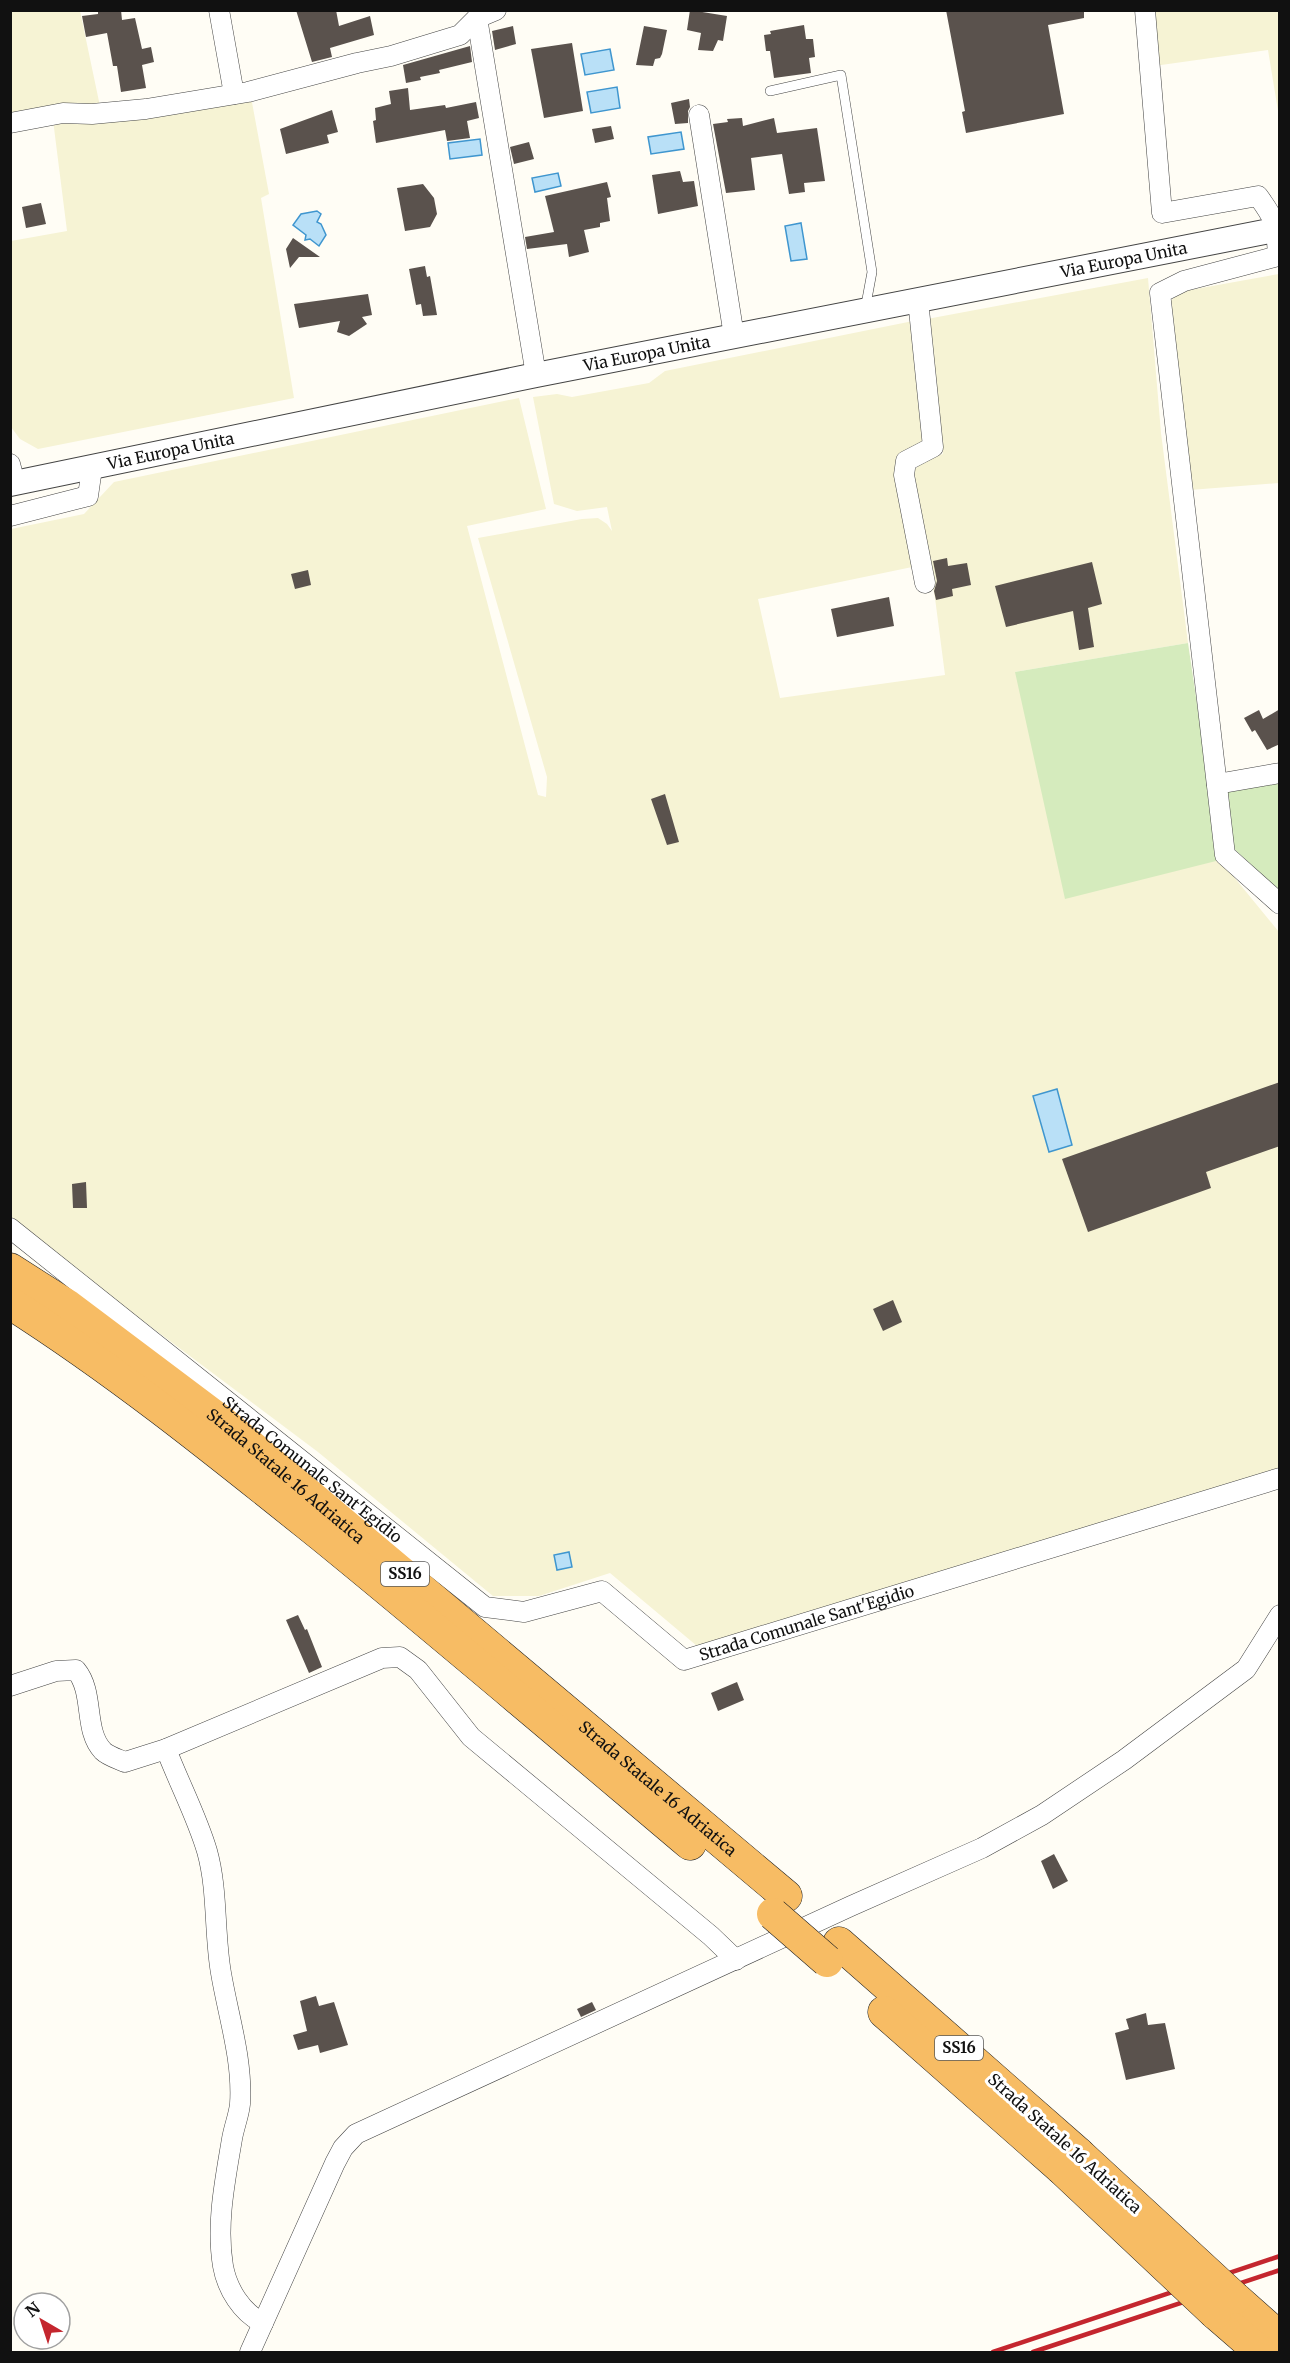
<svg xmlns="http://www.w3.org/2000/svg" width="1290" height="2363" viewBox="0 0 1290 2363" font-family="Merriweather,serif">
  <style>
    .farmland { fill: #f6f3d4 }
    .green { fill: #d5ebbd }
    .water { fill: #b9e0f7; stroke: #3f96cf; stroke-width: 1.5 }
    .building { fill: #5a524d }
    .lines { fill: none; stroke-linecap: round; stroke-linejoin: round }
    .service-casing { stroke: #444; stroke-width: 10 }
    .minor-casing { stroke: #444; stroke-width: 21 }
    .tertiary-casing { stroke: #444; stroke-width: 26 }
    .trunk-casing { stroke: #222; stroke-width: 33 }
    .service { stroke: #fff; stroke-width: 9 }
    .minor { stroke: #fff; stroke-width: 20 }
    .tertiary { stroke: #fff; stroke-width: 24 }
    .trunk { stroke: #f7bc64; stroke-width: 32 }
    .rail { stroke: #c4262e; stroke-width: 4.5 }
    .trunk-bridge-casing { stroke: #222; stroke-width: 33; stroke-linecap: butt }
    .trunk-bridge { stroke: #f7bc64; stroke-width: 32 }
    .labels { text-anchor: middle; stroke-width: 6; stroke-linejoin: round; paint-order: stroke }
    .shield { fill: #fff; stroke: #585858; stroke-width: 1.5 }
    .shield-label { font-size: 15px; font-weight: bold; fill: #111 }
    .street-label { font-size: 16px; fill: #111; stroke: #fff }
  </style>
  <rect width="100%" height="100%" fill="#fffdf5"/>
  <path class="farmland" d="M10 11H80L101 111 11 118Z
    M1150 11H1279V117L1268 50 1154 66Z
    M251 97 269 194 261 198 294 398 38 449 20 439 11 427V241L67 231 53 120Z
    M1279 274V483L1190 490 1170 302 1179 292Z
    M1148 278 1161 433 1188 643 1015 672 1220 860 1279 932V1473L697 1646 610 1573 539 1596H493L318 1452 11 1222V529L84 514 114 482 519 398 546 509 467 526 538 795 546 797 547 777 478 538 582 519 598 518 607 524 612 531 607 507 577 511 554 504 533 397 557 394 572 397 649 383 665 371 913 321 924 439 919 448 905 452 917 566 758 599 780 698 945 675 935 598 912 486 914 471 922 461 943 454 927 319Z"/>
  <path class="green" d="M1188 643 1220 860 1065 899 1015 672Z
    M1279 781V890L1233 848 1226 791Z"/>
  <path class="water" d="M610 49 614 70 585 75 581 54Z
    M617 87 620 108 591 113 587 92Z
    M681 132 684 149 651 154 648 137Z
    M480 139 482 155 450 159 448 143Z
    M558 173 561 186 535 192 532 178Z
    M317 211 321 214 317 222 321 224 326 235 319 246 310 239 305 240 306 235 293 225 301 214Z
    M801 223 807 259 791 261 785 226Z
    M1057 1089 1072 1145 1049 1152 1033 1096Z
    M569 1552 572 1567 557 1570 554 1555Z"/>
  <path class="building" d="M98 10H121L122 20 135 18 142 49 151 47 154 62 142 65 146 88 121 92 117 66H113L107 33 86 37 82 16 98 14Z
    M296 10H336L339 26 370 16 374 35 330 48 332 57 312 62Z
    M690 10 727 16 723 41 718 40 713 51 698 50 701 33 687 30Z
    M946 10H1084V18L1048 25 1064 114 966 133 962 112 965 111Z
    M804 25 806 39H813L815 57 809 58 811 73 774 78 770 51H766L764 35 771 34 770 31Z
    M513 26 516 44 495 50 492 31Z
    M644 26 667 30 662 54 660 58 655 59 653 66 636 65Z
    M572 43 583 111 544 118 531 49Z
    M470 46 472 62 439 70 440 73 420 77 421 80 406 83 403 65Z
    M408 88 410 110 445 105 446 108 476 102 479 118 467 121 470 138 447 141 445 130 376 143 373 121 376 120 375 108 391 104 389 91Z
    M689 99 690 107 688 111V123L675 124 671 103Z
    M332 110 338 132 327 135 329 143 286 154 280 129Z
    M742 118 743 126 774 118 777 133 817 128 825 181 804 183 805 192 789 194 782 154 751 158 755 190 726 193 713 124 728 122 727 119Z
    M611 126 614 139 595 143 592 129Z
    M529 142 534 159 514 164 510 147Z
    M680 171 683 182 694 181 698 206 658 214 652 175Z
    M607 182 611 197 607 198 610 221 600 223V227L584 230 589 252 569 257 567 244 527 249 525 237 554 232 545 196Z
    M423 184 434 198 437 214 430 227 405 231 397 188Z
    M41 203 46 224 26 228 22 207Z
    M293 238 320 257H299L290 268 286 249Z
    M425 266 427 277 430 276 437 315 423 316 421 304 416 305 409 269Z
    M368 294 372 315 362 317 367 324 349 336 337 332 340 321 299 328 294 304Z
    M947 558 948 566 967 563 971 585 952 589 953 596 936 600 934 591 937 581 933 561Z
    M1092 562 1102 604 1088 608 1094 647 1079 650 1073 611 1006 627 995 586Z
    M308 570 311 585 295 589 291 574Z
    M889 597 894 626 837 637 831 609Z
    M1280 709V744L1267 750 1255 730 1252 732 1244 718 1259 710 1263 719Z
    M665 794 679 842 667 845 651 799Z
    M1280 1082V1146L1206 1172 1211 1188 1088 1232 1062 1159Z
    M86 1182 87 1208H73L72 1184Z
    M893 1300 902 1322 883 1331 873 1309Z
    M298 1615 305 1630 307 1629 322 1667 309 1673 286 1620Z
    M737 1682 744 1700 718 1711 711 1693Z
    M1054 1854 1068 1881 1053 1889 1041 1861Z
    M316 1996 319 2006 334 2002 348 2045 320 2053 318 2045 298 2050 293 2035 307 2031 300 2001Z
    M592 2002 596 2010 581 2017 577 2009Z
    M1146 2013 1148 2025 1165 2023 1175 2069 1126 2080 1115 2033 1129 2029 1126 2019Z"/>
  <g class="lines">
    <g class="service-casing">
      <path id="service" d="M770 91 841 75 872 272 867 299 869 309"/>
    </g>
    <g class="minor-casing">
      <g id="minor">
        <path d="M219 10 234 94"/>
        <path d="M1145 10 1162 213 1258 196C1277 222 1276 224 1278 256L1184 281 1160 293 1225 855 1280 904"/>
        <path d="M477 18 536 375"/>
        <path d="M699 115 734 336"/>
        <path d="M10 123 63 113 92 114 146 109 248 92 357 63 391 56 460 35 477 18 496 10"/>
        <path d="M918 300 933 447 906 461 904 475 925 583"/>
        <path d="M10 464 15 483"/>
        <path d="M10 516 88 496 92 468"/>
        <path d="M1217 784 1280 773"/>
        <path id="s1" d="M10 1228 485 1607 524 1612 602 1591 684 1660 1280 1478"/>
        <path d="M10 1686 56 1671 76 1670C95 1693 83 1730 103 1751 108 1756 118 1759 125 1762L166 1749 382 1658 400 1657 418 1670 471 1737 711 1936 736 1960"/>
        <path d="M166 1749C179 1783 197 1817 207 1851 218 1890 214 1933 221 1973 228 2015 243 2060 240 2104 239 2115 234 2127 232 2139 225 2181 216 2224 223 2266 227 2289 242 2313 263 2323"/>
        <path d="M250 2352 335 2163 343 2148 356 2134 851 1906 982 1848 1042 1815 1124 1760 1246 1669 1280 1615"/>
      </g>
    </g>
    <g class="tertiary-casing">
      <g id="tertiary">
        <path id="s2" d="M10 484 536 375 1280 229"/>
      </g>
    </g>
    <g class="trunk-casing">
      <g id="trunk">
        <path id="s3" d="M10 1269 68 1306 221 1421 786 1896"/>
        <path d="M10 1303C120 1373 221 1455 322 1536 446 1637 568 1741 690 1844"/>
        <path d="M839 1943 1079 2154"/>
        <path d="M884 2012 1061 2168"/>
        <path d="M1235 2298 1280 2338"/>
        <path d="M1215 2313 1260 2352"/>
      </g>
    </g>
    <use href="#service" class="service"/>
    <use href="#minor" class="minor"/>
    <use href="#tertiary" class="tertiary"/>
    <use href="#trunk" class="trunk"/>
    <path class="rail" d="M993 2352 1280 2256
      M1033 2352 1280 2270"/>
    <g class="trunk-bridge-casing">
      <path id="trunk-bridge" d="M773 1914 827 1961
        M1079 2154 1235 2298
        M1061 2168 1215 2313"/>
    </g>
    <use href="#trunk-bridge" class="trunk-bridge"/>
  </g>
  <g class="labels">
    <g class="shield">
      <rect x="381" y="1562" width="48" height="24" rx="4.5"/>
      <rect x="935" y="2036" width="48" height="24" rx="4.5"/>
    </g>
    <g class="shield-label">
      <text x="405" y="1579">SS16</text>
      <text x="959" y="2053">SS16</text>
    </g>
    <g class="street-label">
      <text dy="6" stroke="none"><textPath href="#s2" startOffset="1136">Via Europa Unita</textPath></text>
      <text dy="6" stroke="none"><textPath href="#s2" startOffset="650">Via Europa Unita</textPath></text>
      <text dy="6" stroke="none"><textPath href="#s2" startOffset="164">Via Europa Unita</textPath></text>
      <text dy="6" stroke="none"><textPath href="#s1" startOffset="387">Strada Comunale Sant'Egidio</textPath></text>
      <text dy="6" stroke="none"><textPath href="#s3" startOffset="345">Strada Statale 16 Adriatica</textPath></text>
      <text dy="6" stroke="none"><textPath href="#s1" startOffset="963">Strada Comunale Sant'Egidio</textPath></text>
      <text dy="6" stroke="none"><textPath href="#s3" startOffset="831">Strada Statale 16 Adriatica</textPath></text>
      <text transform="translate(1065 2143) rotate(42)" y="6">Strada Statale 16 Adriatica</text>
    </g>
  </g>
  <rect width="1290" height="2363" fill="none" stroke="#111111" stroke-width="24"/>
  <g transform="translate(42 2321) rotate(321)"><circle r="28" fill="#ffffff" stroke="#a0a0a0" stroke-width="1.5"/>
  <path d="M0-4.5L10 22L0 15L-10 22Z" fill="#c4262e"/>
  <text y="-9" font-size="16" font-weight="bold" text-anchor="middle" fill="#111111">N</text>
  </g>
</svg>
